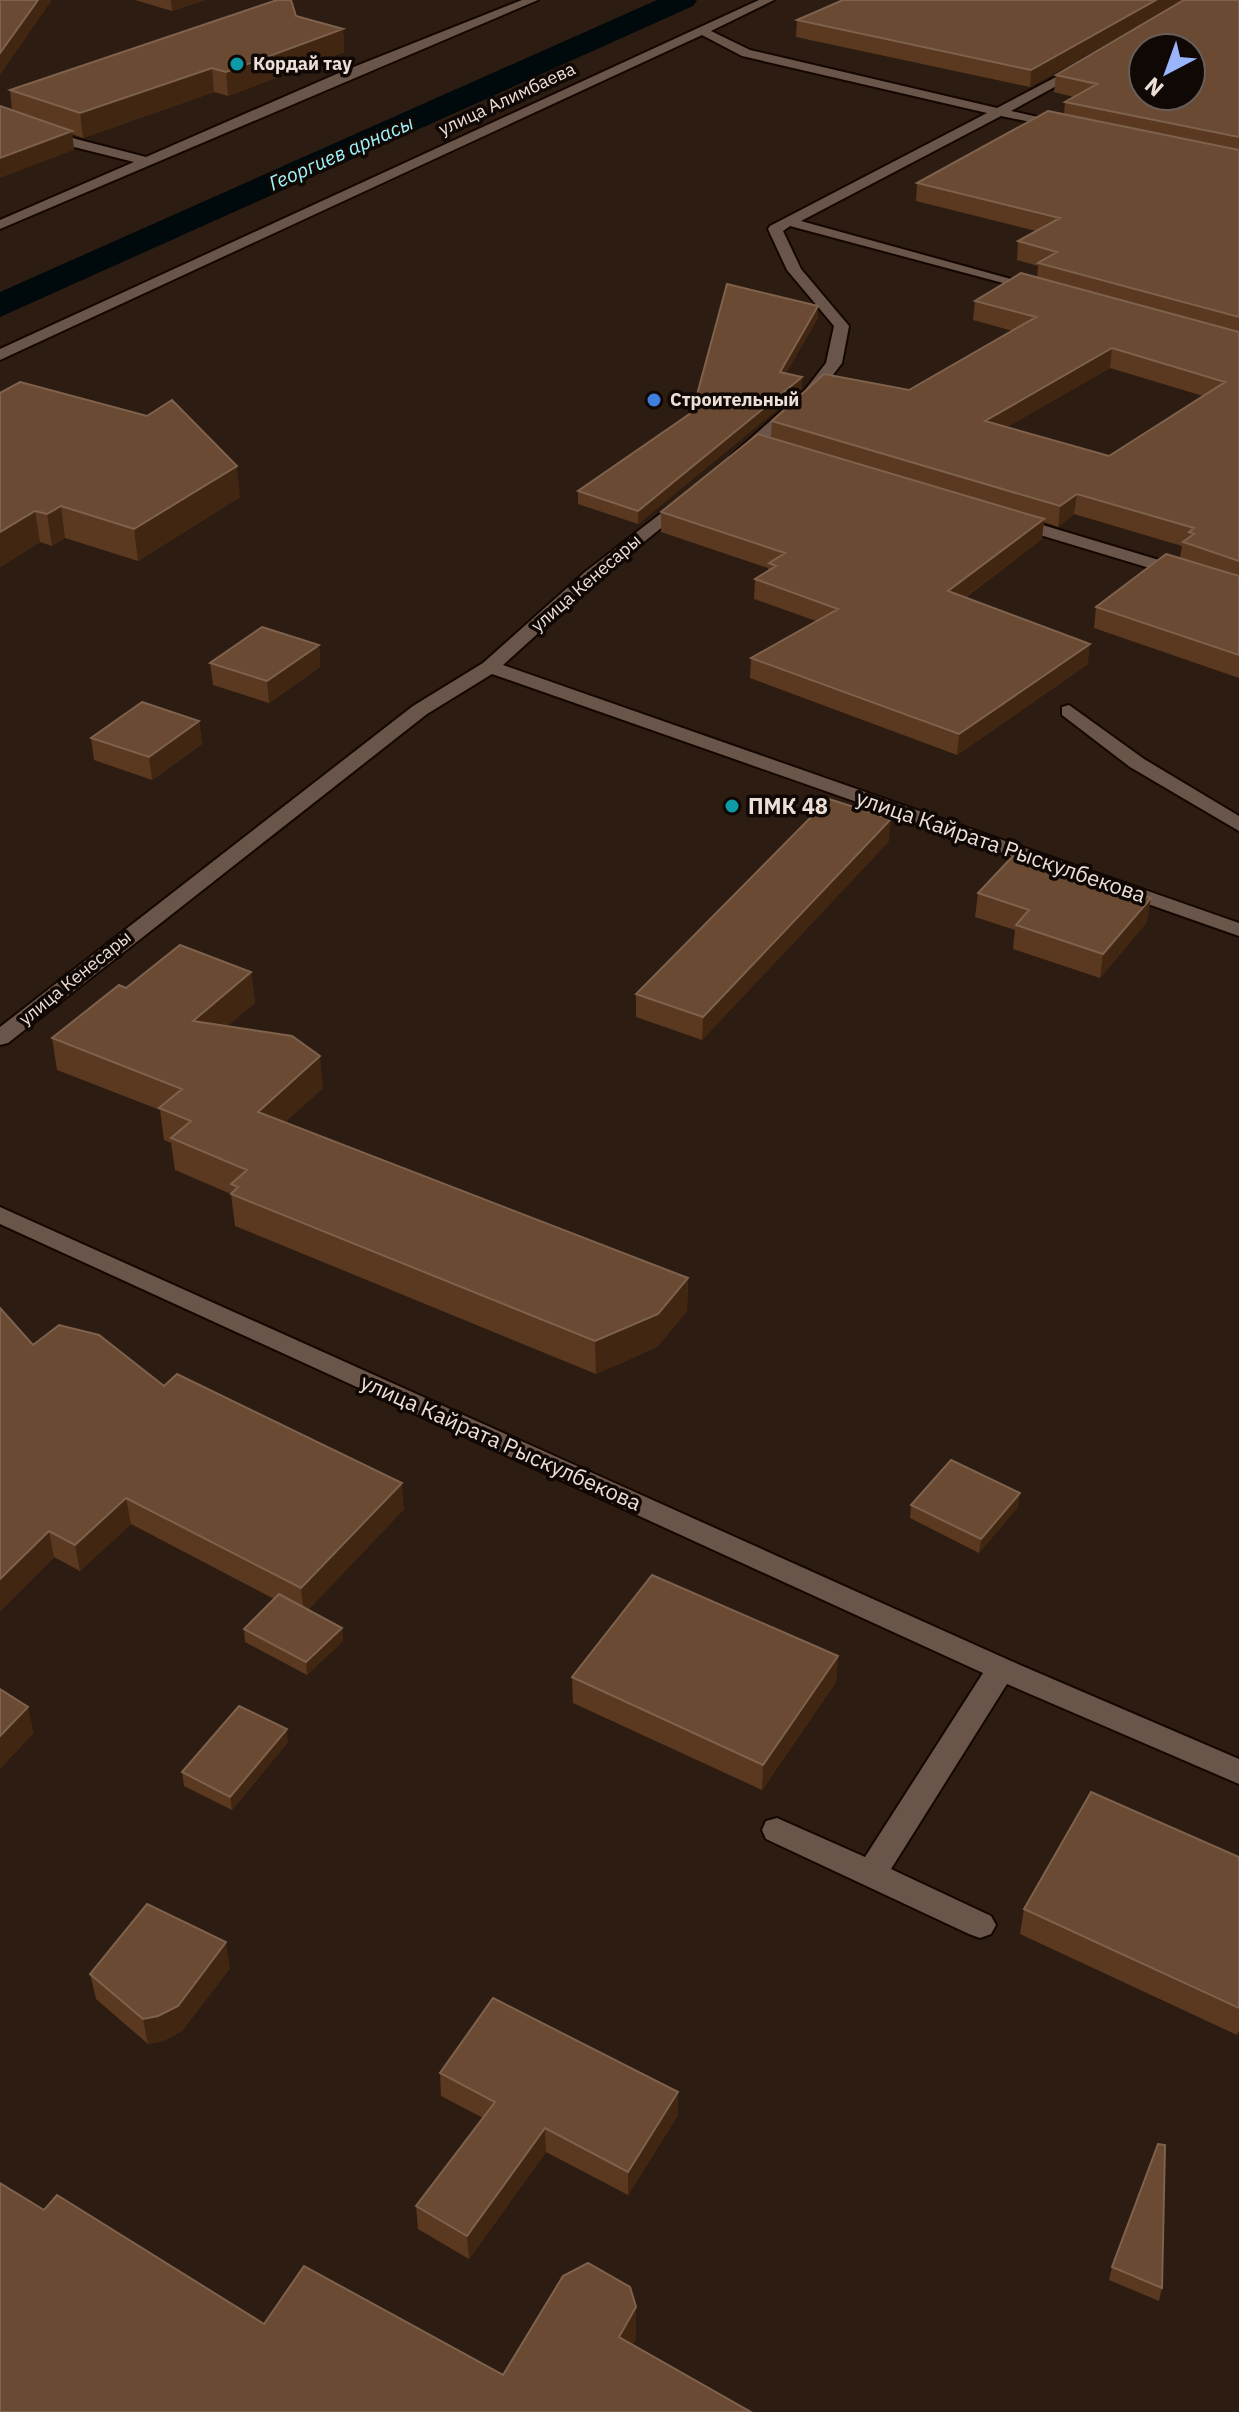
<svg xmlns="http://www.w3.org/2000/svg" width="1239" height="2412" viewBox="0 0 1239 2412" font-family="'IBM Plex Sans',sans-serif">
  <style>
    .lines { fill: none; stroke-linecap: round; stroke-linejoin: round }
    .canal { fill: #00090b; fill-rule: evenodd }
    .street-casing { stroke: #150601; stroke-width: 4 }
    .street { fill: #695549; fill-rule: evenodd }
    .wall { fill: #5a3920; fill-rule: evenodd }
    .shaded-wall { fill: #412612 }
    .building { fill: #6a4a33; stroke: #7e624d; stroke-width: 2; fill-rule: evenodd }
    .culture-dot { fill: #0f9aa8; stroke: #100805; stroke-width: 3 }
    .shop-dot { fill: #3f7fe0; stroke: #100805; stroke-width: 3 }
    .labels { text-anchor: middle; stroke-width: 7; stroke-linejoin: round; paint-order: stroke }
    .far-poi-label { font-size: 18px; font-weight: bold; fill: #ebdfd7; stroke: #100805; text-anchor: start }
    .far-street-label { font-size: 18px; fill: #ebdfd7; stroke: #100805 }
    .far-water-label { font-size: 20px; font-style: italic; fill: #9ff3fb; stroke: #100805 }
    .poi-label { font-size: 22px; font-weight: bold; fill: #ebdfd7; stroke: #100805; text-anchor: start }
    .street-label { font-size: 22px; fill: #ebdfd7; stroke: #100805 }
  </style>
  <rect width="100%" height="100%" fill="#2d1c11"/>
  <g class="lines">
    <path class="canal" d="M657 0H697L693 6 0 317V292Z"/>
    <g class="street-casing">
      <path id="street" d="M522 0H538L0 229V220L134 162 66 145 0 121V113L76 139 146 157 341 72Z
        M759 0H774L711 31 750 50 997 108 1077 66 1087 69 1011 111 1069 124V130L1001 116 801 221 1040 287V293L790 226 783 231 801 269 849 326 842 363 817 396 745 459 731 456 805 390 826 363 834 326 787 270 768 229 770 226 987 113 742 56 702 35 0 360V349Z
        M686 494 692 495V503L597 580 503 665 1239 923V936L492 674 427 714 8 1043 0 1045V1027L413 706 483 663 585 572Z
        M1013 516 1239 584V595L1007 525V517Z
        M1069 705 1144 759 1239 816V831L1130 767 1062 715V707Z
        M0 1207 1011 1661 1239 1759V1784L1007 1684 891 1869 991 1916 996 1925 991 1934 980 1938 969 1934 766 1839 762 1830 766 1821 777 1818 865 1857 983 1673 0 1224Z"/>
    </g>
    <use href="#street" class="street"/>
  </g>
  <path class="wall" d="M135 0H205L172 11Z
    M1183 0 1030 87 796 37 797 20Z
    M1239 0V678L1094 628 1096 607 1180 558 1182 546 1074 514 1058 527 1044 522 1042 539 965 598 1088 664 957 755 750 678 751 658 816 621 754 599 755 579 768 571V568L661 532V512L771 438 772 421 909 390 1013 331 973 320 975 301 1037 278 1038 266 1017 260 1018 241 1036 231 916 201 917 183 1064 114 1065 102 1074 97 1054 92 1056 75ZM1110 368 1203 396 1109 456 1007 427Z
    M296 16 343 29 344 52 228 96 214 92 83 138 72 134 74 150 12 110 10 90Z
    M818 306V318L786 373 802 389 638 524 578 504V491L695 410V402Z
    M0 393 240 497 138 561 65 538 52 546 40 542 0 567Z
    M319 645 320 667 269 703 213 685 210 663Z
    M199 721 202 744 152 780 94 760 91 738Z
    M889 841 702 1040 636 1017V994Z
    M978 893 1147 922 1100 978 1013 949 1015 930 975 917Z
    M251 972 255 1003 227 1026 323 1088 285 1122 688 1278 687 1311 657 1347 596 1374 235 1226 231 1194 175 1170 171 1143 164 1140 160 1110 57 1070 52 1038 126 988Z
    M33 1345 164 1386 404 1509 308 1610 342 1628 343 1641 307 1675 245 1642 244 1629 274 1599 131 1524 80 1571 54 1557 0 1611Z
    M911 1505 1018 1507 979 1553 910 1518Z
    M838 1656 836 1682 762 1790 573 1703 572 1677Z
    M288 1742 232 1810 184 1786 182 1772Z
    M1239 1857V2031L1237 2035 1020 1934 1024 1909Z
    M230 1968 182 2031 163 2041 148 2044 96 1999 90 1974Z
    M440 2073 678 2115 628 2195 546 2152 469 2259 418 2229 416 2206 483 2118 441 2096Z
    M1112 2267 1162 2288 1159 2301 1109 2280Z"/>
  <path class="shaded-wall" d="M38 0H52L0 75V53Z
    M171 0H205L172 11Z
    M1156 0H1183L1030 87 1031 70Z
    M343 29 344 52 228 96 226 72Z
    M212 68 214 92 83 138 80 113Z
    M72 131 74 150 0 178V158Z
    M818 306V318L780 384V372Z
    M1112 348 1110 368 983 441 985 421Z
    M802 377V389L638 524V511Z
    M237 466 240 497 138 561 134 529Z
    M1077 494 1074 514 1058 527 1060 506Z
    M61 506 65 538 52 546 47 514Z
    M35 511 40 542 0 567V532Z
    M1044 519 1042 539 947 611 948 591Z
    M1090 644 1088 664 957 755 959 734Z
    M319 645 320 667 269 703 267 681Z
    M199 721 202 744 152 780 149 757Z
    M891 819 889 841 702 1040 703 1017Z
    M1151 898 1147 922 1100 978 1103 954Z
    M251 972 255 1003 196 1052 193 1021Z
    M320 1056 323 1088 262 1144 258 1112Z
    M688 1278 687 1311 657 1347 596 1374 595 1341Z
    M402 1483 404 1509 304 1614 301 1588Z
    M1020 1493 1018 1507 979 1553 981 1539Z
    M126 1498 131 1524 80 1571 75 1545Z
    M49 1531 54 1557 0 1611V1579Z
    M342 1628 343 1641 307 1675 306 1662Z
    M838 1656 836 1682 762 1790 763 1765Z
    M28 1707 34 1733 0 1769V1736Z
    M287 1729 288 1742 232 1810 230 1797Z
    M226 1942 230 1968 182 2031 163 2041 148 2044 143 2019Z
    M678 2092V2115L628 2195V2172Z
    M545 2128 546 2152 469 2259 467 2236Z
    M636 2307V2340L619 2370V2337Z"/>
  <path class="building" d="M0 0H38L0 53Z
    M277 0H291L296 16 343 29 226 72 212 68 80 113 10 90Z
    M843 0H1156L1031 70 797 20Z
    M1184 0H1239V137L1065 102 1097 84 1056 75ZM1143 48H1191V96H1143Z
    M0 106 72 131 0 158Z
    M1048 111 1239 150V317L1038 263 1057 252 1018 241 1060 218 917 183Z
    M1021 273 1239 332V561L1183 542 1194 534 1189 532 1194 528 1077 494 1060 506 772 421 824 374 909 390 1036 317 975 301ZM1112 348 1225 382 1109 456 985 421Z
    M727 284 818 306 780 372 802 377 638 511 578 491 704 404 695 402Z
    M20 382 147 416 172 400 237 466 134 529 61 506 47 514 35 511 0 532V393Z
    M758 434 1044 519 948 591 1090 644 959 734 751 658 838 609 755 579 776 566 769 563 785 553 661 512Z
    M1166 554 1239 576V655L1096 607Z
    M262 627 319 645 267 681 210 663Z
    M142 702 199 721 149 757 91 738Z
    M829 799 891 819 703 1017 636 994Z
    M1014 855 1151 898 1103 954 1016 925 1029 910 978 893Z
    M180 945 251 972 193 1021 292 1036 320 1056 258 1112 688 1278 658 1314 595 1341 231 1194 238 1187 231 1184 247 1170 171 1138 191 1121 159 1108 182 1089 52 1038 119 985 126 988Z
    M0 1308 33 1345 59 1325 99 1335 164 1386 177 1374 402 1483 301 1588 126 1498 75 1545 49 1531 0 1579Z
    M951 1460 1020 1493 981 1539 911 1505Z
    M652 1575 838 1656 763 1765 572 1677Z
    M279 1594 342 1628 306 1662 244 1629Z
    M0 1689 28 1707 0 1736Z
    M239 1706 287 1729 230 1797 182 1772Z
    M1091 1792 1239 1857V2008L1024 1909Z
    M147 1904 226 1942 178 2006 158 2016 143 2019 90 1974Z
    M493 1998 678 2092 628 2172 545 2128 467 2236 416 2206 495 2102 440 2073Z
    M1158 2144 1165 2145 1162 2288 1112 2267Z
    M0 2183 44 2210 57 2195 264 2324 304 2266 503 2375 563 2276 588 2263 630 2287 636 2307 619 2337 751 2412H0Z"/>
  <g class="culture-dot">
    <circle cx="237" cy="64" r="8"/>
    <circle cx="732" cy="806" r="8"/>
  </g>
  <circle class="shop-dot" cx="654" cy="400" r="8"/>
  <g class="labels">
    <g class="far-poi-label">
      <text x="253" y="70">Кордай тау</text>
      <text x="670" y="406">Строительный</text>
    </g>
    <g class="far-street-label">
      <text transform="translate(507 99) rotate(-25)" y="6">улица Алимбаева</text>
      <text transform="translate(586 583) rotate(-41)" y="6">улица Кенесары</text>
      <text transform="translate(75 978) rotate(-39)" y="6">улица Кенесары</text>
    </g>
    <g class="far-water-label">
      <text transform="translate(341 153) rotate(-24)" y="7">Георгиев арнасы</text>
    </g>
    <g class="poi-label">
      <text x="748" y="814">ПМК 48</text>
    </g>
    <g class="street-label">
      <text transform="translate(1001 846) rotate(19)" y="8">улица Кайрата Рыскулбекова</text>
      <text transform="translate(501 1442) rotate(24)" y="8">улица Кайрата Рыскулбекова</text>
    </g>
  </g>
  <g transform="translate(1167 72) rotate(221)"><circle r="38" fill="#100805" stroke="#685e59" stroke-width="2"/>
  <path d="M0-6L14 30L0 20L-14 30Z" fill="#9bb5fd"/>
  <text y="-12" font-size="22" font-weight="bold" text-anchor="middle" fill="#ebdfd7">N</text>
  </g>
</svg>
